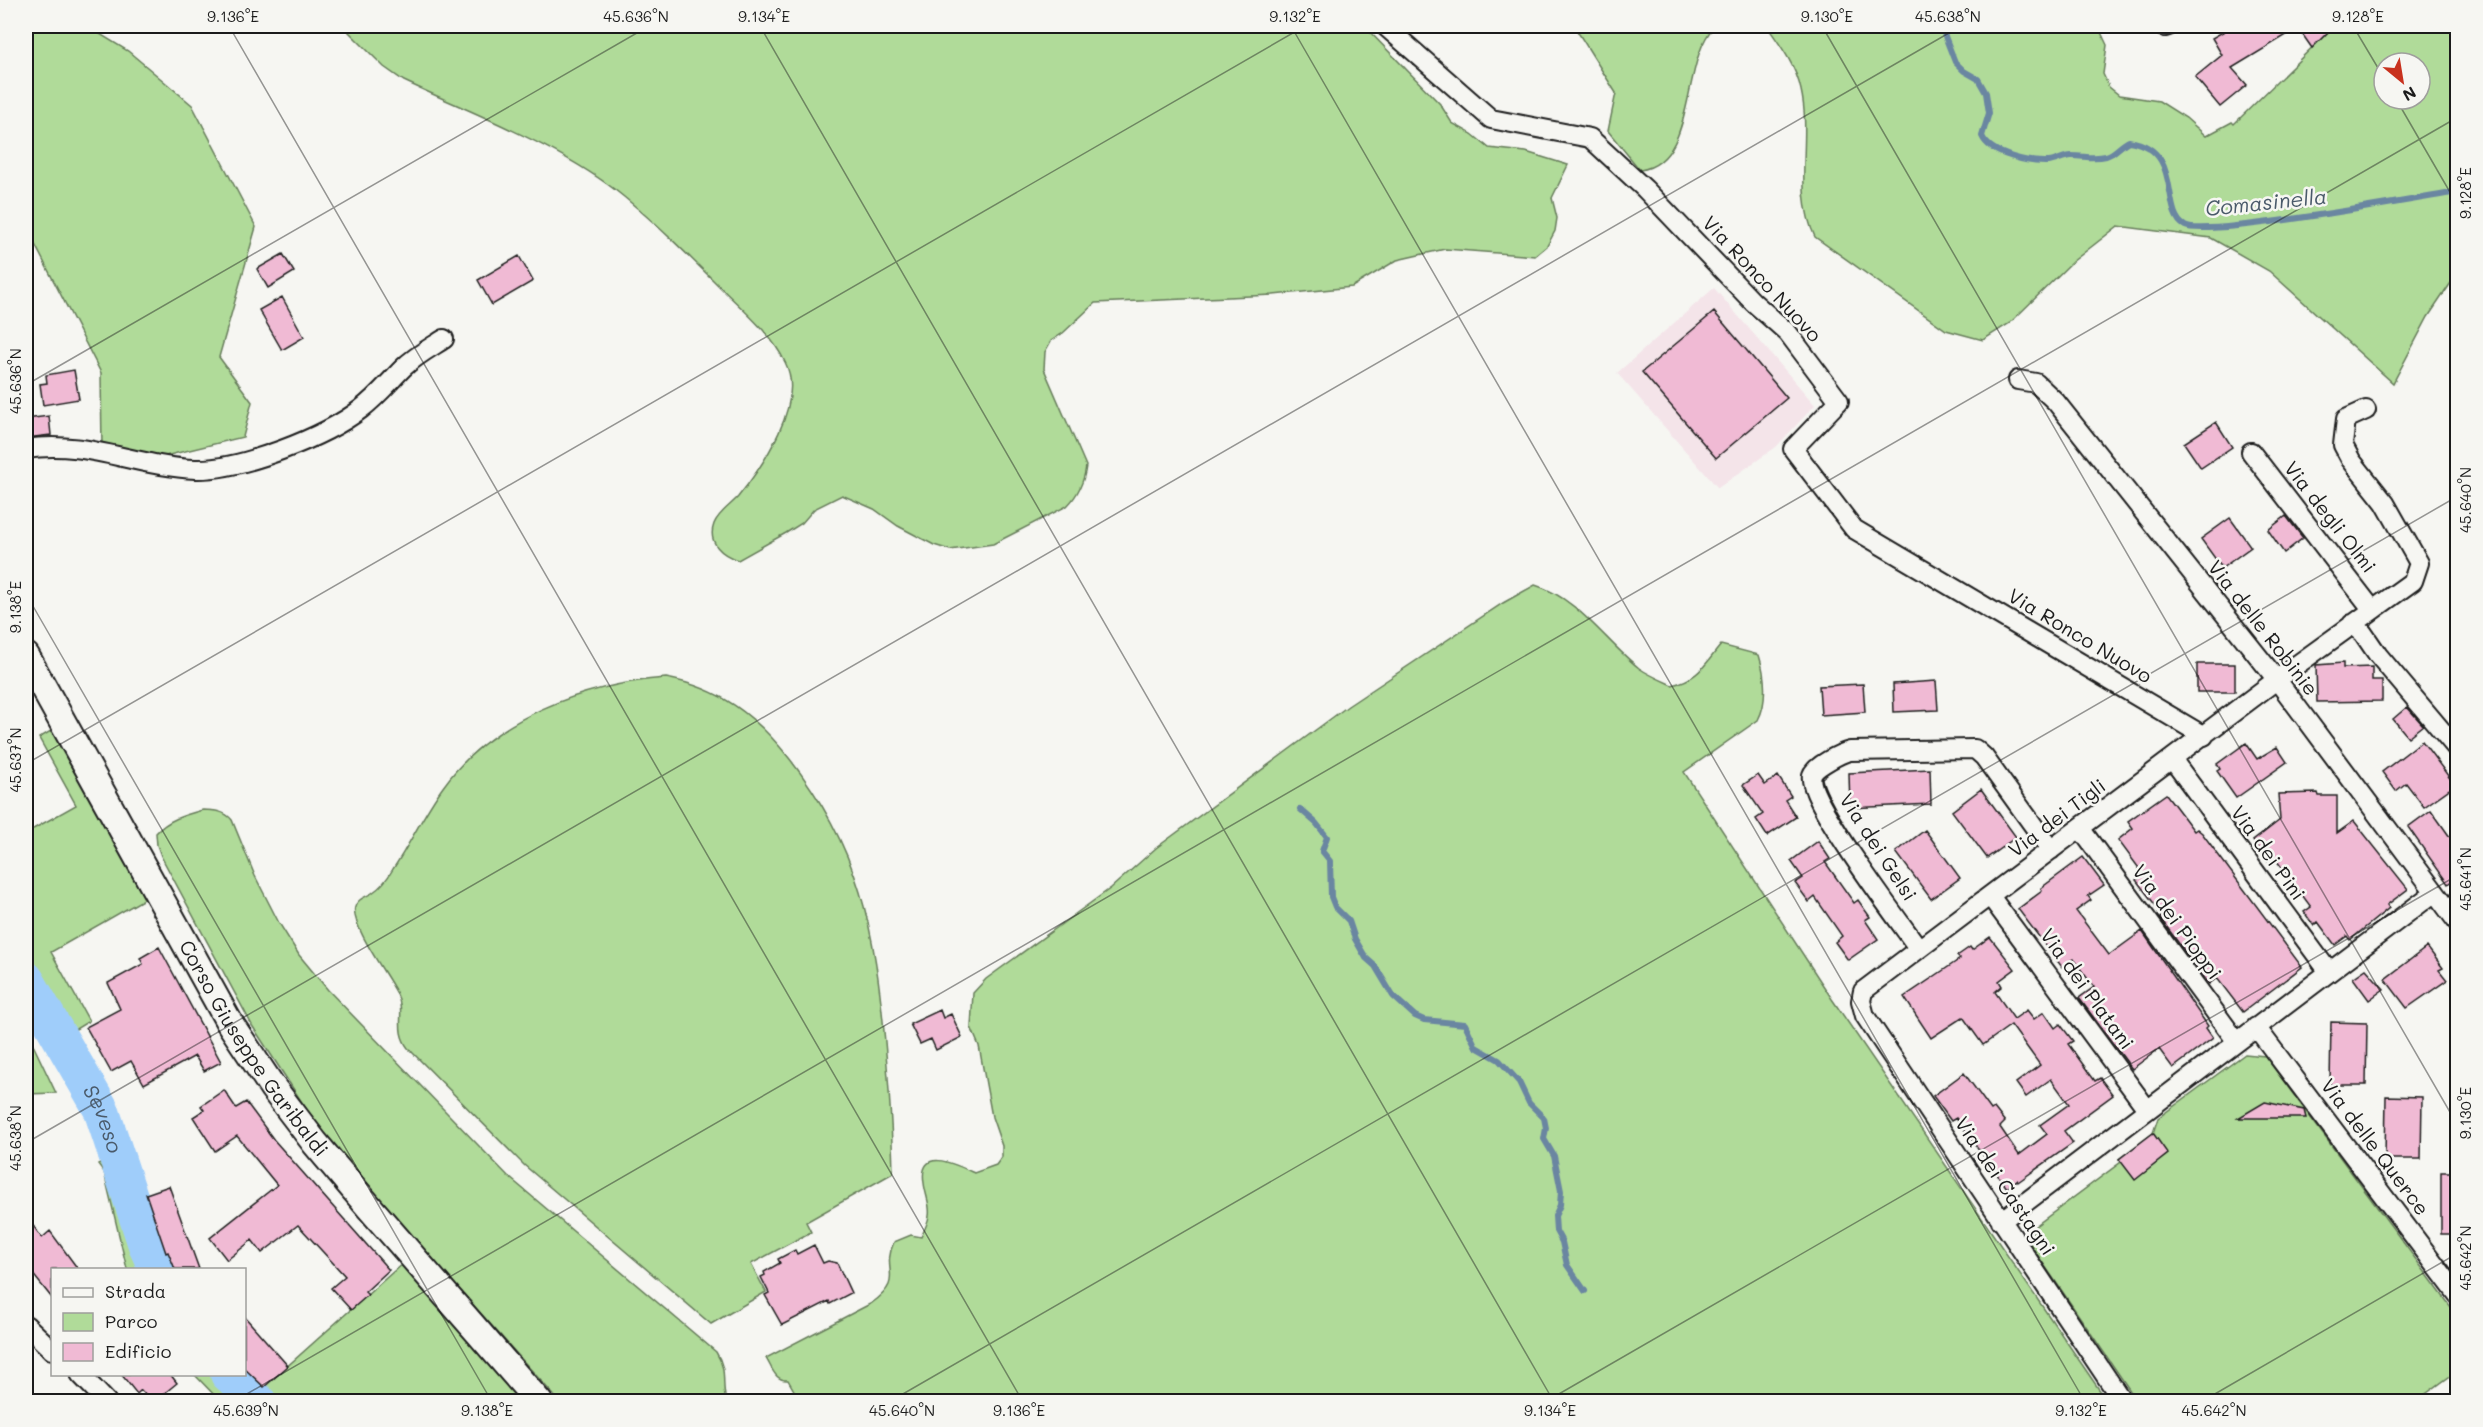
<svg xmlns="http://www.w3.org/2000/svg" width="2483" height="1427" viewBox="0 0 2483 1427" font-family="Mali,sans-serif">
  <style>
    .built { fill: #f4e4e9 }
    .green { fill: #b0db99; stroke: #667c5a; stroke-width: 1.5; fill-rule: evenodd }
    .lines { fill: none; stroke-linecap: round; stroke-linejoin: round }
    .stream { stroke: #6b86a1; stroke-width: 6 }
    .river { stroke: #9fcdfa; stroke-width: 36 }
    .building { fill: #f0bad4; stroke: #1c1c1c; stroke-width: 1.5 }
    .street-casing { stroke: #1c1c1c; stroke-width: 22 }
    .secondary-casing { stroke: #1c1c1c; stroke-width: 30 }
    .street { stroke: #f6f6f2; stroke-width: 18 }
    .secondary { stroke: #f6f6f2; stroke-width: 26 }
    .ticks { fill: none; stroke: #1c1c1c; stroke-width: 1.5; stroke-opacity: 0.45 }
    .labels { text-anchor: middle; stroke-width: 5; stroke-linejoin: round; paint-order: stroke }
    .street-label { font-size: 20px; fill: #1c1c1c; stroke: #f6f6f2 }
    .water-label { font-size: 21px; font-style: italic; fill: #4a5a6a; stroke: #f6f6f2 }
    .neatline { fill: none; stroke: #1c1c1c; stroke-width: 2 }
    .ticks-label { font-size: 15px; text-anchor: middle; fill: #1c1c1c }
  </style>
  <rect width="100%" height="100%" fill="#f6f6f2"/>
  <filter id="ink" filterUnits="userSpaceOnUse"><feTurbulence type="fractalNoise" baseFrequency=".0167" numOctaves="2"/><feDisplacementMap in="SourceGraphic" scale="12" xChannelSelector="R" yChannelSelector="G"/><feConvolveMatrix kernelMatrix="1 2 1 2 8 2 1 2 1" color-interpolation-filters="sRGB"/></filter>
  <g filter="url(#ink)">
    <path class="built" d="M1714 288 1815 405 1776 447 1718 488 1617 373Z"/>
    <path class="green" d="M26 26H87L128 51 192 105 256 227 219 357 252 402 243 437 165 456 102 449 101 373 26 227Z
      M343 26H1364L1440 104 1452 123 1472 134 1489 148 1526 152 1568 165 1552 198 1557 218 1555 231 1547 246 1535 256 1445 249 1397 260 1352 287 1273 295 1095 303 1063 333 1051 341 1045 352 1044 369 1086 466C1084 482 1079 494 1067 506L993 544 950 550 934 545 898 526 874 509 842 495 814 509 802 523 786 533 738 560C722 555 707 543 714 524 718 513 731 505 738 497 763 466 806 402 785 362 771 333 743 310 720 287 689 256 658 225 624 197 563 147 476 115 404 81L384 67Z
      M1574 26H1715C1680 59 1698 162 1640 170L1608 131 1616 93Z
      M1767 26H2098L2107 45 2103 74 2109 87 2119 95 2159 101 2186 118 2206 136 2232 122 2234 124 2334 26H2457V274L2428 317 2393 383 2269 271 2211 238 2118 226 2072 262 2010 323 1983 340 1946 330 1815 237C1793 191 1812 138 1801 90 1796 66 1781 46 1767 26ZM2384 63H2420V99H2384Z
      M1535 585C1578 598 1605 641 1639 668 1649 675 1661 680 1672 685 1700 678 1704 665 1721 645L1759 655C1765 674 1768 702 1758 720L1684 772 1832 999 2107 1401H800L788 1380C775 1381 772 1368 766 1358L872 1303C906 1278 880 1272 894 1242L911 1235 921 1237C924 1231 928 1223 929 1216 931 1205 925 1194 924 1183 918 1145 957 1165 974 1173L996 1165 1002 1157V1146L992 1117 979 1046 971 1027 973 993 986 979 1111 888 1156 848 1348 706 1503 603Z
      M666 678C720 688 755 715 789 758 860 848 875 930 885 1042 889 1086 892 1129 893 1173L806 1222 811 1232 751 1264 766 1292 711 1324 524 1165 408 1048C393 1028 407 1013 396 992 387 974 350 925 355 907 357 899 366 897 372 893 381 887 388 878 393 869 411 842 424 813 443 787 492 718 585 684 666 678Z
      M54 729 146 898 51 952 89 1021 71 1032 26 952V833L76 805 39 738Z
      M203 810C214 810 225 811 232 820L255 876 279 923 299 955 328 990 509 1177 716 1352C728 1371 721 1382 726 1401H559L358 1176 320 1130 253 1027 161 856 157 845 156 833C169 819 185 815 203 810Z
      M26 1030 56 1093 26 1094Z
      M2245 1054 2265 1056 2457 1315V1371L2416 1401H2137L2030 1244 2034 1227 2121 1162 2119 1159 2153 1133 2158 1118Z
      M106 1160 141 1269H127L104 1172 98 1164Z
      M403 1263 526 1401H281L264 1387Z
      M195 1375H214L241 1401H220Z"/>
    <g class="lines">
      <path class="stream" d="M1941 26 1955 62 1964 71 1978 79 1986 93 1989 113 1982 136C1990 155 2030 163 2049 162 2057 161 2064 156 2072 156 2084 156 2094 159 2106 156 2115 154 2120 145 2129 141 2185 150 2159 211 2185 226 2205 238 2421 198 2458 192
        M1300 809 1316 823 1327 837 1322 851 1330 861 1331 897 1335 907 1349 921 1355 939 1366 958 1375 966 1393 996 1415 1016 1424 1020 1465 1024 1476 1047 1499 1060 1519 1082 1529 1103 1544 1118 1546 1128 1544 1139 1554 1156 1561 1191 1560 1205 1555 1216 1556 1231 1562 1242 1567 1265 1585 1291"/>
      <g class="river">
        <path id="s1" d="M26 979 101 1109 147 1248 157 1270"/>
        <path d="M228 1374 259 1402"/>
      </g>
    </g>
    <path class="building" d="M2233 26H2334L2312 48 2298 28 2232 68 2247 85 2220 107 2195 77 2222 55 2212 38Z
      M283 254 294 272 268 288 257 269Z
      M519 256 533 281 492 305 478 280Z
      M282 297 304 337 282 350 259 310Z
      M1714 312 1787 398 1716 458 1642 372Z
      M74 370 79 399 43 405 40 384 47 383 46 375Z
      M49 416 51 435 26 438V419Z
      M2216 422 2232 447 2201 468 2184 443Z
      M2286 516 2303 538 2284 553 2268 530Z
      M2230 518 2251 547 2222 568 2201 539Z
      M2343 663V668L2372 667V680H2382V701L2317 702 2316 665Z
      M2197 664H2235V692H2197Z
      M1936 681 1938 710 1894 712 1893 684Z
      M1863 684 1865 712 1821 715 1819 686Z
      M2407 707 2423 725 2408 737 2393 719Z
      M2422 741 2455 785 2424 807 2406 783 2396 791 2382 772Z
      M2246 743 2257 759 2277 747 2287 762 2236 798 2217 771 2220 769 2217 764Z
      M1930 769 1931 804 1850 808 1849 773Z
      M1758 775 1765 785 1778 776 1791 796 1785 800 1796 817 1767 836 1756 819 1763 814 1743 785Z
      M1981 789 2016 837 1987 858 1952 811Z
      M2318 793 2319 796H2337V833L2354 821 2408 889 2387 905 2389 908 2350 940 2347 936 2335 945 2318 922 2314 926 2304 912 2311 907 2274 857 2268 861 2253 841 2280 820 2278 794Z
      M2166 794 2194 831 2197 829 2202 833 2302 967 2243 1012 2217 978 2209 984 2160 918 2163 915 2136 880 2144 875 2118 840 2133 828 2128 821Z
      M2431 810 2457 847V876L2448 884 2408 827Z
      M1925 830 1960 878 1931 899 1896 852Z
      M1818 841 1830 859 1825 862 1854 903 1858 900 1870 917 1865 920 1878 939 1848 960 1835 942 1842 936 1815 897 1809 902 1795 883 1803 878 1791 861Z
      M2083 857 2104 885 2088 896 2091 900 2076 911 2109 955 2142 931 2208 1026 2206 1028 2213 1038 2173 1068 2159 1049 2132 1069 2079 998 2094 987 2073 959 2062 967 2018 909 2042 891 2041 888Z
      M1990 937 2015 969 1999 981 2002 986 1995 992 2014 1019 2027 1010 2034 1019 2044 1012 2055 1028 2060 1024 2073 1041 2068 1044 2095 1081 2100 1078 2113 1095 2064 1131 2073 1143 2018 1182 2017 1180 2007 1188 1956 1118 1951 1121 1933 1096 1964 1073 1991 1110 1994 1108 2005 1122 2000 1127 2019 1155 2047 1134 2040 1125 2069 1104 2051 1079 2026 1097 2016 1083 2040 1065 2011 1025 1983 1045 1963 1017 1931 1038 1904 997 1960 959 1957 956 1970 947 1972 950Z
      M159 947 221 1062 204 1071 195 1056 144 1084 131 1061 111 1072 86 1027 120 1009 108 983 143 964 140 958Z
      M2427 947 2443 968 2439 970 2447 980 2407 1008 2385 979Z
      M2366 969 2384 989 2369 1000 2353 978Z
      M940 1010 943 1018 951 1014 962 1037 936 1050 931 1039 920 1044 910 1024Z
      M2331 1022 2367 1023 2366 1085H2330Z
      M224 1090 236 1108 246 1102 274 1140 389 1270 365 1292 368 1295 351 1310 331 1288 345 1276 298 1225 262 1253 252 1240 227 1260 210 1238 277 1185 237 1136 215 1151 193 1117 204 1110 201 1106Z
      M2386 1096 2422 1097 2421 1159H2385Z
      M2265 1102 2304 1110 2306 1118H2238Z
      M2153 1133 2168 1154 2135 1180 2119 1159Z
      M2441 1172H2457V1234H2441Z
      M169 1186 199 1269H175L168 1252 166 1253 146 1194Z
      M26 1216 42 1238 50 1231 78 1269H52V1298L32 1273 26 1279Z
      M814 1245 823 1263 828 1261 837 1263 851 1293 830 1304 829 1301 782 1325 765 1295 769 1293 761 1277 765 1275 764 1272 780 1263 778 1259 795 1250 797 1254Z
      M244 1316 288 1366 264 1387 244 1368Z
      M121 1374H170L177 1383 155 1401H151L141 1390 137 1394Z"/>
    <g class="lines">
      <g class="street-casing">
        <path id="street" d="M1385 26 1491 119 1590 138 1645 189 1753 302 1788 333 1839 401 1793 449 1854 529 2204 736
          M2165 27 2168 26
          M2018 380 2036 383 2056 402 2277 680 2458 923
          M26 449C86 439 136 467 196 469 241 470 325 437 361 409 377 397 389 382 403 368 415 356 430 348 444 339
          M2251 452 2372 609
          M2352 624 2363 633 2378 655 2458 750
          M2172 759 2329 972
          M2080 828 2237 1042
          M1990 896 2147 1109
          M1919 949C1902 925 1805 797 1812 775 1815 766 1841 753 1850 751L1975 749 1984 757 2051 850
          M2256 1027 2458 1295
          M2001 1221 2435 892
          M26 1325 52 1350
          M80 1374 107 1402
          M2123 1402 1865 1016 1861 1001 1863 991 2287 672 2413 581 2419 563 2385 503 2351 460 2343 445 2346 419 2366 410"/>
      </g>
      <g class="secondary-casing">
        <g id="secondary">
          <path id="s2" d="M26 656 229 1022 273 1088 315 1143 370 1208 539 1402"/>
        </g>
      </g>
      <use href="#street" class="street"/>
      <use href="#secondary" class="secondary"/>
    </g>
  </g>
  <path class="ticks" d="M229 26 1023 1402M760 26 1554 1402M1291 26 2085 1402M1822 26 2458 1126M2353 26 2384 78M2396 99 2458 206M26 385 649 26M26 594 492 1402M26 764 1305 26M26 1143 1961 26M233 1402 2458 117M889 1402 2458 496M1545 1402 2458 875M2201 1402 2458 1253"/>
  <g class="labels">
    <g class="street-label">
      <text transform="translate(1762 279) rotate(47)" y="7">Via Ronco Nuovo</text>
      <text transform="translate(2330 517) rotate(52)" y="7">Via degli Olmi</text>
      <text transform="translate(2263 628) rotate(52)" y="7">Via delle Robinie</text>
      <text transform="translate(2080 636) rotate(31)" y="7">Via Ronco Nuovo</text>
      <text transform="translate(2057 818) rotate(-37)" y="7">Via dei Tigli</text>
      <text transform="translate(1878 847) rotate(57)" y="7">Via dei Gelsi</text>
      <text transform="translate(2268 853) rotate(54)" y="7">Via dei Pini</text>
      <text transform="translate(2177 922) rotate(54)" y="7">Via dei Pioppi</text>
      <text transform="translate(2087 989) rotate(54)" y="7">Via dei Platani</text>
      <text dy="7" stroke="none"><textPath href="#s2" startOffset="454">Corso Giuseppe Garibaldi</textPath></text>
      <text transform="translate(2375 1147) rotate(53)" y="7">Via delle Querce</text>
      <text transform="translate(2005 1186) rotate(56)" y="7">Via dei Castagni</text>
    </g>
    <g class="water-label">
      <text transform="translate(2266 203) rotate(-6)" y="7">Comasinella</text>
      <text dy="7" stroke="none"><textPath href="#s1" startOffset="160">Seveso</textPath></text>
    </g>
  </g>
  <rect width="2483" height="1427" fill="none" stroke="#f6f6f2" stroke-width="66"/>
  <rect x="51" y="1268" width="195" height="108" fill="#f6f6f2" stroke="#9f9f9c" stroke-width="1.5"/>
  <rect x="63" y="1288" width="30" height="9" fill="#f6f6f2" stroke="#9f9f9c" stroke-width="1.5"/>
  <text x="105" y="1298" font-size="18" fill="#1c1c1c">Strada</text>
  <rect x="63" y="1313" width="30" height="18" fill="#b0db99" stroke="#9f9f9c" stroke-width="1.5"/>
  <text x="105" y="1328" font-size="18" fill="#1c1c1c">Parco</text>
  <rect x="63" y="1343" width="30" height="18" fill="#f0bad4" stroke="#9f9f9c" stroke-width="1.5"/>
  <text x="105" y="1358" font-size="18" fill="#1c1c1c">Edificio</text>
  <g transform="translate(2402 81) rotate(150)"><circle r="28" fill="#f6f6f2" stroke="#9f9f9c" stroke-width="1.5"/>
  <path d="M0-4.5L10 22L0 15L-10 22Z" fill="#c8321e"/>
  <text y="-9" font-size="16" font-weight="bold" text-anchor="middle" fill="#1c1c1c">N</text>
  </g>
  <rect x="33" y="33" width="2417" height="1361" class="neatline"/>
  <g class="ticks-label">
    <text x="233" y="22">9.136°E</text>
    <text x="636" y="22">45.636°N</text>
    <text x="764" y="22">9.134°E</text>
    <text x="1295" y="22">9.132°E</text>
    <text x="1827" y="22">9.130°E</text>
    <text x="1948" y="22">45.638°N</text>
    <text x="2358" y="22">9.128°E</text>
    <text transform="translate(2466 193) rotate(-90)" y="5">9.128°E</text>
    <text transform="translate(16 381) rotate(-90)" y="5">45.636°N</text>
    <text transform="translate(2466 500) rotate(-90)" y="5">45.640°N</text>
    <text transform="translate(16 607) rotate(-90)" y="5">9.138°E</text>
    <text transform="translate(16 760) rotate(-90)" y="5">45.637°N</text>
    <text transform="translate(2466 879) rotate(-90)" y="5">45.641°N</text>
    <text transform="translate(2466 1113) rotate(-90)" y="5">9.130°E</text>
    <text transform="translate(16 1138) rotate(-90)" y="5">45.638°N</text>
    <text transform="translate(2466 1258) rotate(-90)" y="5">45.642°N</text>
    <text x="246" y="1416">45.639°N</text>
    <text x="487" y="1416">9.138°E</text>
    <text x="902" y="1416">45.640°N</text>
    <text x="1019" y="1416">9.136°E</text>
    <text x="1550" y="1416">9.134°E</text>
    <text x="2081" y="1416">9.132°E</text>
    <text x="2214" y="1416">45.642°N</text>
  </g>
</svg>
